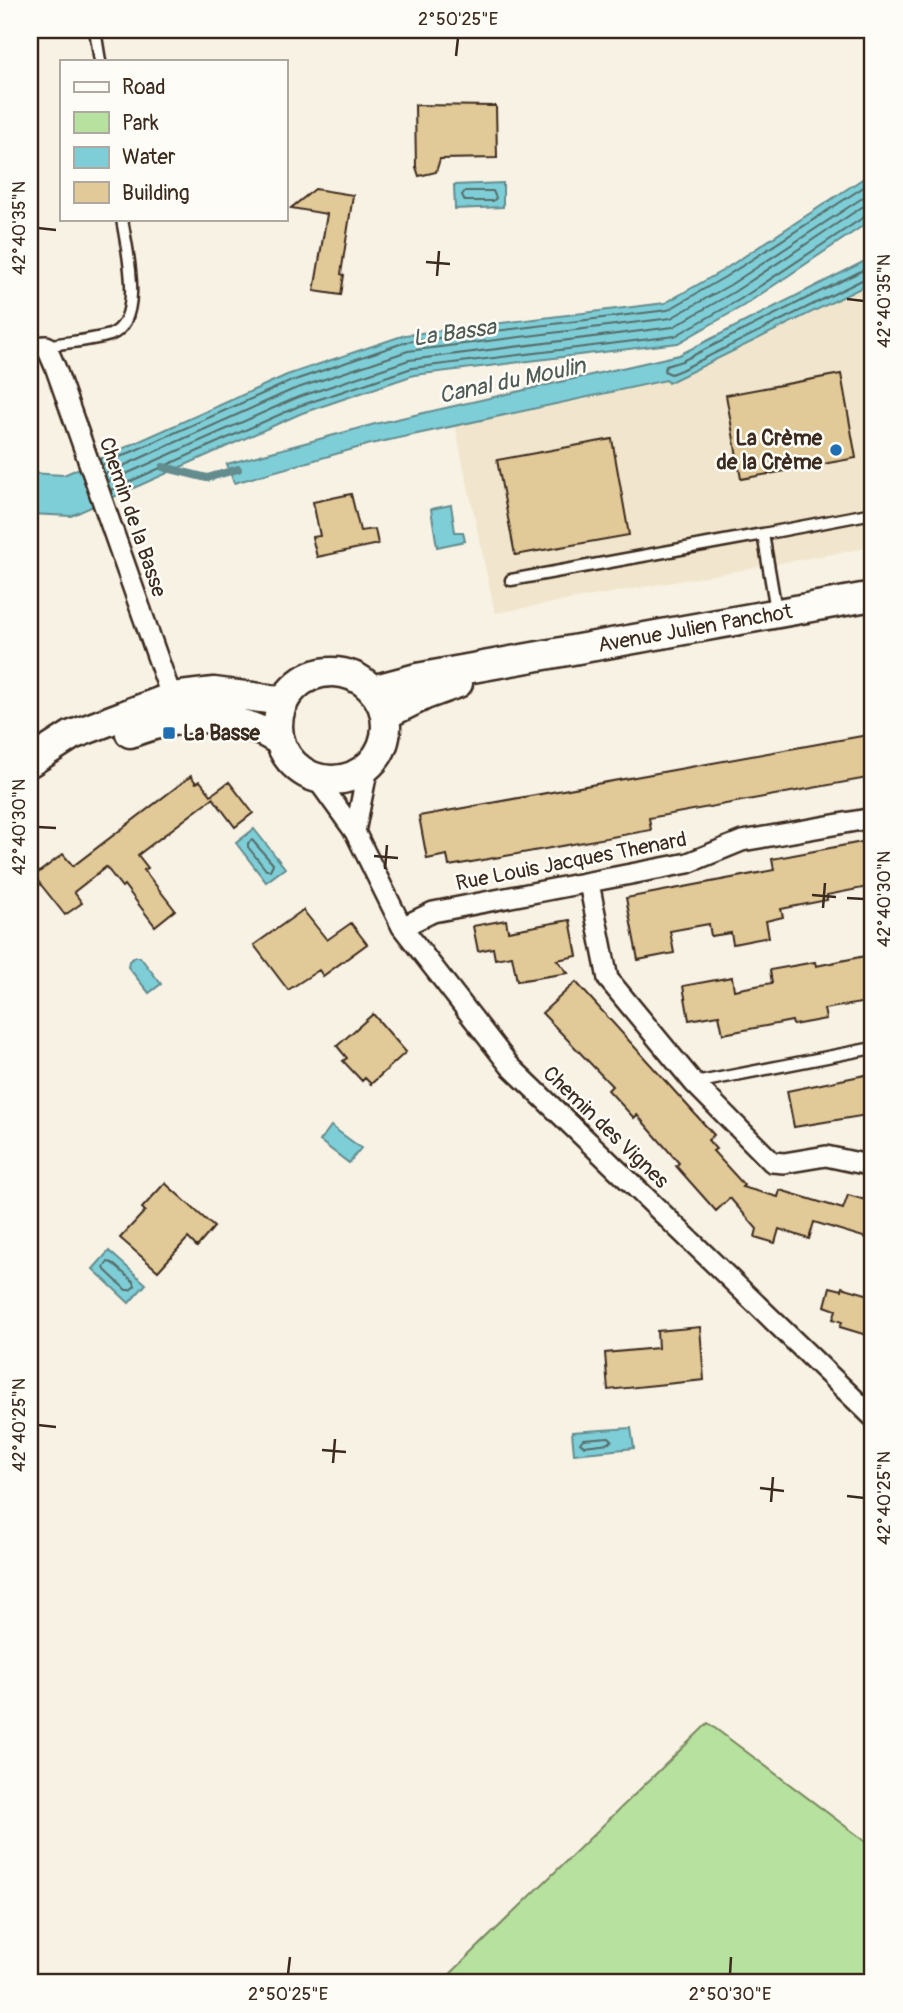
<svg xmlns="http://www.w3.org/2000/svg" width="903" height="2013" viewBox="0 0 903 2013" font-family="Pangolin,sans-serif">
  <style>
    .built { fill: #f1e6cd }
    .green { fill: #b6e19e; stroke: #78865e; stroke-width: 2 }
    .water { fill: #7eced8; stroke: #638c8e; stroke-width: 2 }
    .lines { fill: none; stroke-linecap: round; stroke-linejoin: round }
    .shore { stroke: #566c68; stroke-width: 2 }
    .stream { stroke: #638c8e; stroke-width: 8 }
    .building { fill: #e2c998; stroke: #3b2a1e; stroke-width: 2 }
    .service-casing { stroke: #3b2a1e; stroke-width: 15 }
    .minor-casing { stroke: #3b2a1e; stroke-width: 24 }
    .secondary-casing { stroke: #3b2a1e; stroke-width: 33 }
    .service { stroke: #fdfcf7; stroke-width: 10 }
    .minor { stroke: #fdfcf7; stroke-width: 19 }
    .secondary { stroke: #fdfcf7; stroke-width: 28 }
    .ticks { fill: none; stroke: #3b2a1e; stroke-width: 2.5 }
    .poi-dot { fill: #1f6fb2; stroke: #fdfcf7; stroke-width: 2.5 }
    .labels { text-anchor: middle; stroke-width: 5; stroke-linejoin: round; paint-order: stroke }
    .poi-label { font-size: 21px; font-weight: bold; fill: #3b2a1e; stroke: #fdfcf7; text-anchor: end }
    .street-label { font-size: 21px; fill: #3b2a1e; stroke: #fdfcf7 }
    .water-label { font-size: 23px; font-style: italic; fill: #4f5b56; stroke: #fdfcf7 }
    .neatline { fill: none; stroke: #3b2a1e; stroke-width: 2.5 }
    .ticks-label { font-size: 18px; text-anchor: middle; fill: #3b2a1e }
  </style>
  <rect width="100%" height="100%" fill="#f8f2e4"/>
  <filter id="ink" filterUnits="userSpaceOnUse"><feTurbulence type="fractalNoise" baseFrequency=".0143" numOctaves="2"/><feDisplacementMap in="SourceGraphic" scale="14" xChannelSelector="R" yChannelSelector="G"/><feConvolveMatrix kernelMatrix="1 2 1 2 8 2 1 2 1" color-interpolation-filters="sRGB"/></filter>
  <g filter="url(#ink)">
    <path class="built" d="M873 282V547L495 613 455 426 667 379 668 383Z"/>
    <path class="green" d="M708 1723 873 1847V1983H441Z"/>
    <path class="water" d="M873 172V219L743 306 678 343 414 375 302 413 71 516 30 514V473L64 475 287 375 405 335 665 303 722 271Z
      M503 183V207L455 209 454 185Z
      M873 257V282L668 383 666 380 371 444 234 483 227 464 375 424 679 355Z
      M451 505 455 532H463L465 541 437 547 431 509Z
      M254 829 285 868 266 882 236 843Z
      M135 957H140L161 984 149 993 128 967 129 961Z
      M331 1126 361 1148 349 1163 320 1141Z
      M109 1251 146 1284 129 1303 93 1269Z
      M631 1428 634 1448 574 1454 572 1432Z"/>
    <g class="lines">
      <path class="shore" d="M465 191H493L496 198 493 201H465L462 195Z
        M873 265 682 361 666 366 664 371 671 374 681 370 868 277 873 276
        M102 465 289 382 406 342 668 310 725 277 873 181
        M105 474 292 390 408 351 671 318 730 285 873 191
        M108 482 296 398 409 360 673 327 734 292 862 207 873 205
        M111 490 299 406 412 368 675 336 739 300 867 215 873 213
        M252 840 273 864 270 870H266L248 847V843Z
        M108 1262 112 1263 134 1282 135 1286 130 1290H126L105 1270 104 1267Z
        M609 1437 612 1440 609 1443 584 1446 580 1443 583 1439Z"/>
      <path class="stream" d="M163 467 207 478 238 469"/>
    </g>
    <path class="building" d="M415 105 496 106 497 158 440 159 436 172 419 176 416 167Z
      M315 189 353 195 341 274 344 275 341 295 314 291 327 214 291 208Z
      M841 374 856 458 741 479 726 395Z
      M612 439 629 535 515 555 497 460Z
      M351 494 360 531 375 529 378 544 317 557 312 537 320 536 313 502Z
      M873 734V777L649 818 651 830 449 866 447 855 427 859 419 816Z
      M191 776 196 783 200 781 211 795 229 782 253 813 235 827 213 798 138 855 148 868 144 870 175 910 155 926 124 885 122 887 106 867 74 892 82 903 65 915 34 876 63 854 73 866Z
      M862 842 865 861 873 859V886L827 895V900L781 909 783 917 766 921 769 937 733 944 731 933 711 936 709 924 670 931 674 953 638 960 626 898 774 870 772 859Z
      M303 910 327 940 351 923 367 944 323 976 319 970 288 990 254 945Z
      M506 920 508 931 570 920 577 956 557 960 568 973 517 981 512 956 495 959 493 948 478 951 473 926Z
      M870 955 873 975V1001L824 1009 826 1019 793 1025 792 1021 723 1034 719 1015 689 1020 683 986 732 977 734 990 772 983 770 970 815 962 816 966Z
      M576 982 714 1135 708 1140 716 1149 713 1151 744 1185 742 1187 778 1197 780 1190 843 1209 848 1195 873 1202V1240L814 1222 809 1239 779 1229 775 1243 755 1237 757 1229 730 1198 716 1211 676 1166 679 1163 637 1115 634 1118 608 1090 612 1086 542 1013Z
      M373 1014 406 1052 371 1084 365 1078 362 1081 343 1061 347 1058 337 1046Z
      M870 1074 873 1093V1114L794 1127 787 1091Z
      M165 1183 214 1227 197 1247 188 1238 158 1271 120 1238 145 1211 142 1208Z
      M830 1287 842 1290V1287L873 1296V1337L840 1327 842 1322 833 1319 836 1310 825 1306Z
      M700 1327 704 1380 608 1390 605 1353 658 1348 657 1331Z"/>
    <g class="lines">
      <g class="service-casing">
        <path id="service" d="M95 30 100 61
          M46 346C67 342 90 341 110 335 146 322 126 246 122 219
          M511 580 763 534
          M776 610 763 534 873 513
          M695 1083 873 1048"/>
      </g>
      <g class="minor-casing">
        <path id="minor" d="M30 347 46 346 56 369 175 707
          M316 778 355 832 402 927 510 1066 873 1417
          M355 832 368 767
          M589 883 608 979 694 1083 772 1162 784 1163 826 1156 873 1166
          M402 927 433 912 688 863 742 841 873 818"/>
      </g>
      <g class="secondary-casing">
        <path id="secondary" d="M278 726a54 54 0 1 1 108 0a54 54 0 1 1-108 0Z
          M372 690 417 678 873 596
          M385 715 425 695 458 683
          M130 733C182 713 232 711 280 741
          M30 762 72 735 172 697 214 692 284 701"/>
      </g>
      <use href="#service" class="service"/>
      <use href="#minor" class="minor"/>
      <use href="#secondary" class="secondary"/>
    </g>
  </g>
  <path class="ticks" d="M456 56 458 38M38 228 56 230M426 262 450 264M437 276 439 251M847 299 864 301M38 827 56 828M374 856 398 858M385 869 387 845M812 895 836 897M847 898 864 899M823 908 825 883M38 1425 56 1427M322 1450 346 1452M333 1463 335 1439M760 1488 784 1491M847 1496 864 1498M771 1502 773 1477M288 1974 290 1957M730 1974 731 1957"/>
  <g class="poi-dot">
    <circle cx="836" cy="450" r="7"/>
    <rect x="162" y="726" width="14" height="14" rx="3.5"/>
  </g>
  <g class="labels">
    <g class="poi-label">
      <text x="822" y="445">La Crème<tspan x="822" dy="24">de la Crème</tspan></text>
      <text x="183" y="740" text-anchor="start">La Basse</text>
    </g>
    <g class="street-label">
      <text transform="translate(133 517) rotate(71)" y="7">Chemin de la Basse</text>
      <text transform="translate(695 628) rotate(-10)" y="7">Avenue Julien Panchot</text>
      <text transform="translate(571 861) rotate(-11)" y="7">Rue Louis Jacques Thenard</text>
      <text transform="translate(606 1127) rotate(44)" y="7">Chemin des Vignes</text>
    </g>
    <g class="water-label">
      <text transform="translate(454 332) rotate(-8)" y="8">La Bassa</text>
      <text transform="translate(512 380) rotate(-12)" y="8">Canal du Moulin</text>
    </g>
  </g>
  <rect width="903" height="2013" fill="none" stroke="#fdfcf7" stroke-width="77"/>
  <rect x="60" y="60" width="228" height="161" fill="#fdfcf7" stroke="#afa8a0" stroke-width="2"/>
  <rect x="74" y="82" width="35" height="10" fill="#fdfcf7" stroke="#afa8a0" stroke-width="2"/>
  <text x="122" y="94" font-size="21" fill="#3b2a1e">Road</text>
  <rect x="74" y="112" width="35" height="21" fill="#b6e19e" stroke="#afa8a0" stroke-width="2"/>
  <text x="122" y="130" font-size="21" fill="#3b2a1e">Park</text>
  <rect x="74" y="147" width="35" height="21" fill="#7eced8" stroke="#afa8a0" stroke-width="2"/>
  <text x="122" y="164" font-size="21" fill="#3b2a1e">Water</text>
  <rect x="74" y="182" width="35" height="21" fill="#e2c998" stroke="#afa8a0" stroke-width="2"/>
  <text x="122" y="200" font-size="21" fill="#3b2a1e">Building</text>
  <rect x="38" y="38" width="826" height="1936" class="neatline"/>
  <g class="ticks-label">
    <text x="458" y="25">2°50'25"E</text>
    <text transform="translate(19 228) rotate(-90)" y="6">42°40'35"N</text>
    <text transform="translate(884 301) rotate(-90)" y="6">42°40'35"N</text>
    <text transform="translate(19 827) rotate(-90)" y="6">42°40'30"N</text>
    <text transform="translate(884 899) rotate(-90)" y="6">42°40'30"N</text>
    <text transform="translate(19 1425) rotate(-90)" y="6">42°40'25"N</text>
    <text transform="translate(884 1498) rotate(-90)" y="6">42°40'25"N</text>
    <text x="288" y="2000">2°50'25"E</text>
    <text x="730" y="2000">2°50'30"E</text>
  </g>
</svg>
